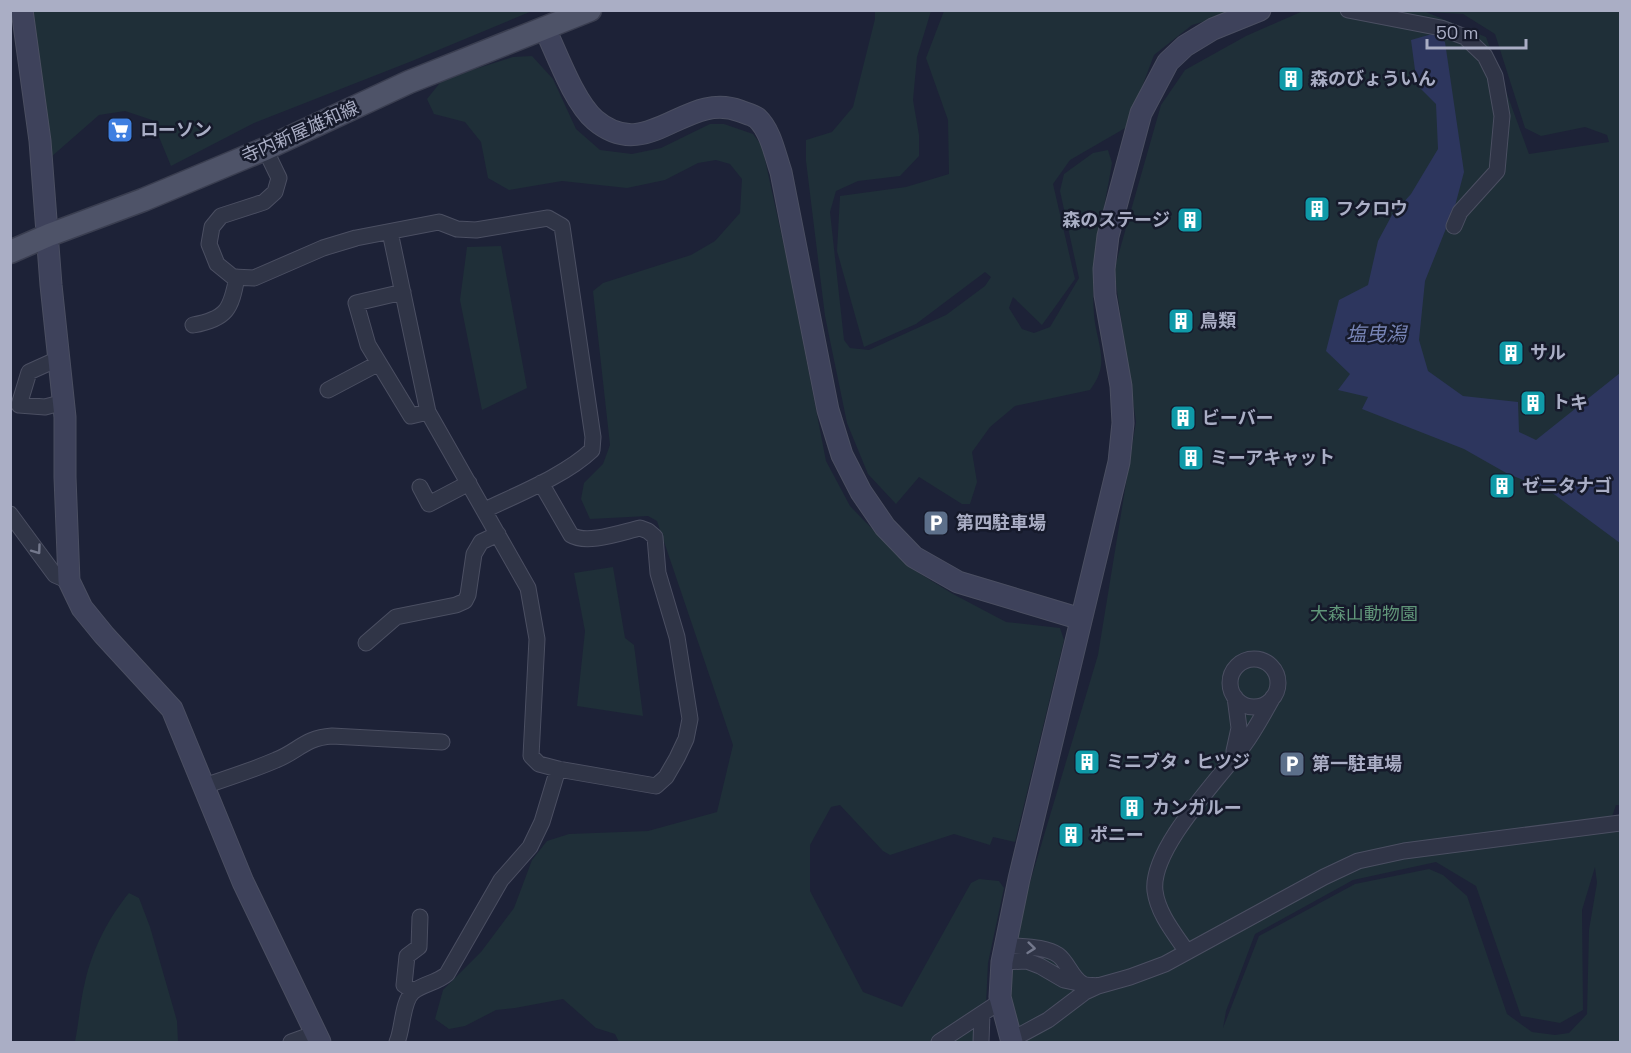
<svg xmlns="http://www.w3.org/2000/svg" width="1631" height="1053" viewBox="0 0 1631 1053" font-family="'Space Grotesk','Noto Sans JP',sans-serif">
  <style>
    .green { fill: #1f2f38; fill-rule: evenodd }
    .water { fill: #2d365e }
    .lines { fill: none; stroke-linecap: round; stroke-linejoin: round }
    .street-casing { stroke: #4b4f62; stroke-width: 17 }
    .secondary-casing { stroke: #4b4f62; stroke-width: 23 }
    .primary-casing { stroke: #3a3e50; stroke-width: 25 }
    .street { stroke: #303547; stroke-width: 15 }
    .secondary { stroke: #3e425b; stroke-width: 21 }
    .primary { stroke: #4e5368; stroke-width: 22 }
    .oneway { stroke: #73788c }
    .labels { text-anchor: middle; stroke-width: 5; stroke-linejoin: round; paint-order: stroke }
    .poi-label { font-size: 18px; font-weight: bold; fill: #aaaec5; stroke: #161a2b; text-anchor: start }
    .street-label { font-size: 18px; fill: #aaaec5; stroke: #161a2b }
    .park-label { font-size: 18px; fill: #609679; stroke: #161a2b }
    .water-label { font-size: 20px; font-style: italic; fill: #7784b5; stroke: #161a2b }
  </style>
  <rect width="100%" height="100%" fill="#1d2237"/>
  <path class="green" d="M33 11H532L412 61 254 123 171 166 152 120 125 111 99 115 51 157Z
    M875 11H931L917 57 913 100 919 135V156L900 176 858 181 836 191 830 212 844 340 850 348 869 350 946 315 985 286 991 277 985 272 916 324 864 347 837 251 840 196 906 187 949 174 948 120 926 58 944 11H1239L1192 25 1154 55 1127 127 1070 160 1053 184 1075 279 1042 325 1013 297 1009 308 1022 329 1034 333 1050 327 1079 278 1060 191 1064 174 1093 153 1108 150 1112 163C1104 212 1090 265 1094 315 1097 346 1111 363 1090 390L1015 406 990 427 972 452 977 482 970 504H962L919 477 896 504 868 474 847 423 825 316 806 161V140L832 132 853 107 875 19Z
    M1303 11H1620V805H1616L1607 831 1620 829V1042H1022L1009 998 1016 929 1098 655 1136 422 1114 270 1161 105 1185 70 1246 36ZM1426 12 1463 14 1495 34 1525 128 1541 136 1585 127 1607 135 1609 142 1529 154 1486 37ZM1436 862 1476 886 1521 1016 1560 1023 1583 1010 1582 910 1595 867 1597 883 1589 930 1587 1014 1569 1033 1555 1035 1532 1032 1507 1014 1467 896 1443 875 1429 869 1355 884 1259 936 1223 1028 1226 1011 1255 934 1353 880Z
    M532 56 553 79 576 129 600 150 632 154 661 148 710 124H724L753 134 762 146 787 260 826 461 850 506 909 567 953 594 1006 622 1060 628 1064 640 1015 842 993 837 990 845 954 834 890 855 883 851 840 805 831 807 810 845V891L863 992 902 1007 971 883 979 879 999 881 1004 888 988 963 986 1004 960 1025 974 1030V1042H619L615 1034 596 1028 563 999 515 1008 496 1010 465 1026 449 1029 435 1019 443 990 481 952 514 908 532 860 547 841 569 834 648 831 717 812 733 745 657 521 648 516 590 519 581 499 584 483 603 464 610 445 593 291 603 283 691 255 715 241 740 213 742 179 730 164 716 160 698 163 665 180 627 188 562 181 509 190 488 178 481 142 465 122 434 114 427 99 443 79 513 57Z
    M501 246 527 388 482 410 460 300 467 247Z
    M613 567 625 638 634 645 643 716 577 706 585 631 574 573Z
    M129 893 139 898 150 927 177 1021 178 1042H75C79 1022 80 1002 85 982 92 950 109 917 129 893Z"/>
  <path class="water" d="M1432 34 1445 42 1464 172 1455 206 1425 281 1419 340 1428 371 1463 396 1518 402 1519 432 1536 440 1620 373V543L1547 489 1508 474 1464 449 1362 409 1368 397 1338 390 1350 374 1326 351 1339 300 1368 285 1378 241 1392 215 1411 194 1438 149 1436 104 1417 85 1411 40Z"/>
  <g class="lines">
    <g class="street-casing">
      <path id="street" d="M1348 10 1441 28 1465 37 1485 56 1495 76 1502 116 1497 171 1460 212 1454 226
        M265 149 279 178 275 192 264 202 221 216 212 227 209 244 217 264 233 277 254 278 323 248 356 238 439 222 457 229 476 230 548 218 562 226 593 437 592 450C566 475 518 494 485 510
        M390 232 428 412 528 588 537 639 531 756 539 764 558 769 656 786 666 777 677 758 686 739 690 719 677 637 658 573 655 537 648 531 640 528C622 532 587 545 571 535L541 483
        M403 292 356 303 368 345 411 416 428 412
        M193 325C227 319 231 309 237 277
        M60 358 29 372 19 405 45 407 64 402
        M328 390 379 363
        M420 487 429 504 469 483
        M10 514 55 575 69 581
        M366 643 396 617 456 605 465 601 468 595 474 554 481 542 498 534
        M1230 683a24 24 0 1 1 48 0a24 24 0 1 1-48 0Z
        M1234 751 1239 728 1235 697
        M204 786C228 778 253 770 276 760 299 751 304 738 332 736L442 742
        M1006 945C1021 947 1045 946 1058 955 1068 962 1072 979 1083 984 1087 986 1094 985 1098 986
        M1187 952C1175 934 1158 914 1155 891 1150 849 1219 779 1244 745 1255 730 1264 713 1273 697
        M1002 962 1027 961 1040 966 1064 980 1083 984
        M413 991 404 985 407 956 419 947 420 917
        M1011 1040 1048 1020 1085 992 1098 986 1130 977 1165 964 1324 877 1358 861 1404 851 1620 823
        M291 1042 316 1033
        M397 1042C403 1029 402 1001 413 992 422 984 437 983 447 974L501 880 530 847 542 822 558 769
        M939 1042 1001 1001
        M981 1042 982 1014"/>
    </g>
    <g class="secondary-casing">
      <path id="secondary" d="M22 10 40 141 51 285 65 417V477L69 581 82 608 104 635 172 709 243 882 320 1042
        M545 29C557 54 574 102 595 120 648 165 686 90 740 111 745 113 753 115 757 118 771 131 775 155 781 172L828 410 842 455 861 492 885 527 914 557 958 582 1081 619
        M1012 1042 1000 997 1002 962 1019 879 1119 462 1123 423 1121 386 1105 295 1104 269 1108 236 1141 113 1168 62 1185 46 1213 29 1260 10"/>
    </g>
    <g class="primary-casing">
      <path id="primary" d="M10 252 49 235 143 200 265 149 409 82 590 10"/>
    </g>
    <use href="#street" class="street"/>
    <use href="#secondary" class="secondary"/>
    <use href="#primary" class="primary"/>
  </g>
  <defs><path id="oneway-chevron" d="M-2-3.5L2.5 0L-2 3.5" fill="none" stroke-width="1.6" stroke-linecap="round" stroke-linejoin="round" transform="scale(1.5)"/></defs>
  <g class="oneway">
    <use href="#oneway-chevron" transform="translate(37 550) rotate(54)"/>
    <use href="#oneway-chevron" transform="translate(1031 948) rotate(6)"/>
  </g>
  <defs>
    <g id="building-square" transform="scale(1.35)"><rect x="-9" y="-9" width="18" height="18" rx="4" fill="#0f9aa8" stroke="#161a2b"/><path d="M-4-6H4V6H1V3H-1V6H-4ZM-2.5-4.3h1.7v1.8h-1.7ZM.8-4.3h1.7v1.8H.8ZM-2.5-1h1.7V.8h-1.7ZM.8-1h1.7V.8H.8Z" fill="#fff"/></g>
    <g id="supermarket-square" transform="scale(1.35)"><rect x="-9" y="-9" width="18" height="18" rx="4" fill="#3f7fe0" stroke="#161a2b"/><path d="M-6-5.5h2.5l.6 2H6L4.5 2H-2.5L-4.4-4H-6ZM-1.5 3.2a1.3 1.3 0 1 0 .1 0ZM3 3.2a1.3 1.3 0 1 0 .1 0Z" fill="#fff"/></g>
    <g id="parking-square" transform="scale(1.35)"><rect x="-9" y="-9" width="18" height="18" rx="4" fill="#5c6f8a" stroke="#161a2b"/><path d="M-3.5-5.5H1a3.5 3.5 0 0 1 0 7H-1V5.5H-3.5ZM-1-3.4V-.6H.8a1.4 1.4 0 0 0 0-2.8Z" fill="#fff"/></g>
  </defs>
  <g fill-rule="evenodd">
    <use href="#building-square" x="1291" y="79"/>
    <use href="#supermarket-square" x="120" y="130"/>
    <use href="#building-square" x="1317" y="209"/>
    <use href="#building-square" x="1190" y="220"/>
    <use href="#building-square" x="1181" y="321"/>
    <use href="#building-square" x="1511" y="353"/>
    <use href="#building-square" x="1533" y="403"/>
    <use href="#building-square" x="1183" y="418"/>
    <use href="#building-square" x="1191" y="458"/>
    <use href="#building-square" x="1502" y="486"/>
    <use href="#parking-square" x="936" y="523"/>
    <use href="#building-square" x="1087" y="762"/>
    <use href="#parking-square" x="1292" y="764"/>
    <use href="#building-square" x="1132" y="808"/>
    <use href="#building-square" x="1071" y="835"/>
  </g>
  <g class="labels">
    <g class="poi-label">
      <text x="1310" y="85">森のびょういん</text>
      <text x="140" y="136">ローソン</text>
      <text x="1336" y="215">フクロウ</text>
      <text x="1170" y="226" text-anchor="end">森のステージ</text>
      <text x="1200" y="327">鳥類</text>
      <text x="1530" y="359">サル</text>
      <text x="1552" y="409">トキ</text>
      <text x="1202" y="424">ビーバー</text>
      <text x="1210" y="464">ミーアキャット</text>
      <text x="1522" y="492">ゼニタナゴ</text>
      <text x="956" y="529">第四駐車場</text>
      <text x="1106" y="768">ミニブタ・ヒツジ</text>
      <text x="1312" y="770">第一駐車場</text>
      <text x="1152" y="814">カンガルー</text>
      <text x="1090" y="841">ポニー</text>
    </g>
    <g class="street-label">
      <text transform="translate(300 132) rotate(-24)" y="6">寺内新屋雄和線</text>
    </g>
    <g class="park-label">
      <text x="1364" y="620">大森山動物園</text>
    </g>
    <g class="water-label">
      <text x="1376" y="341">塩曳潟</text>
    </g>
  </g>
  <rect width="1631" height="1053" fill="none" stroke="#aaaec5" stroke-width="24"/>
  <path d="M1427 39v9h99v-9" fill="none" stroke="#aaaec5" stroke-width="3"/>
  <text x="1436" y="39" font-size="18" fill="#aaaec5" stroke="#161a2b" stroke-width="4.5" paint-order="stroke">50 m</text>
</svg>
